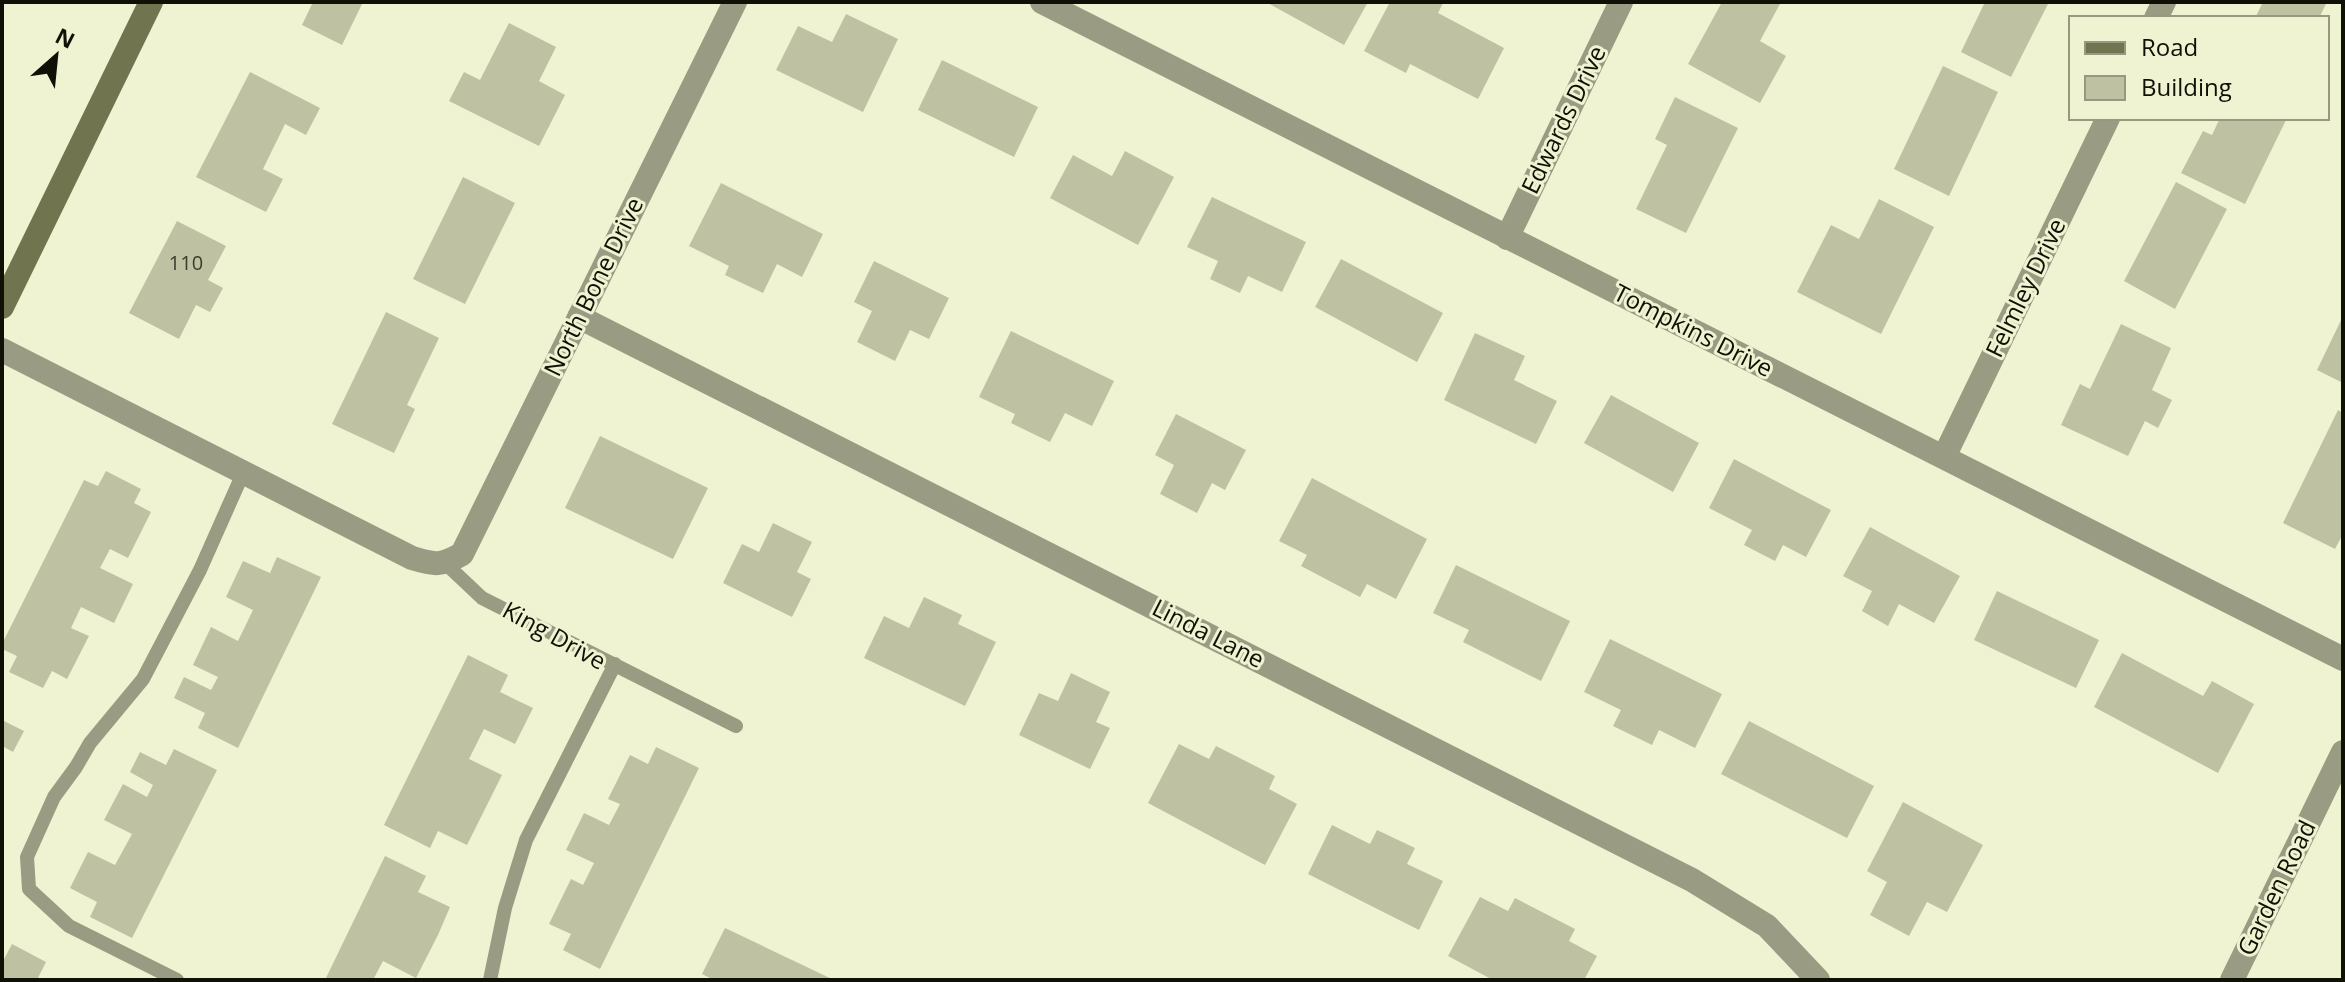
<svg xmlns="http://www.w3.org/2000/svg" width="2345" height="982" viewBox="0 0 2345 982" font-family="'Open Sans',sans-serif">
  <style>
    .building { fill: #bec2a2 }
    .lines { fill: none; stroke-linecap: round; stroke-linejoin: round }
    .lane { stroke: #999c83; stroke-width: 14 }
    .street { stroke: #999c83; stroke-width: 24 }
    .secondary { stroke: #70744f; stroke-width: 24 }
    .labels { text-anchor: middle; stroke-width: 6; stroke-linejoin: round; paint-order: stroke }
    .number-label { font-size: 20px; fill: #3c3d2d }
    .street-label { font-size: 24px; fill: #101106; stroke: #eff3d2 }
  </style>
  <rect width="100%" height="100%" fill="#eff3d2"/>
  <path class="building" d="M313 2H363L342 45 302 25Z
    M1266 2H1368L1344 45Z
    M1390 2H1440L1443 3 1438 13 1504 48 1478 99 1410 64 1406 73 1364 51Z
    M1722 2H1781L1760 41 1786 56 1760 103 1688 64Z
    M1985 2H2049L2011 77 1961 52Z
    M2263 2H2327L2319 18H2255Z
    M846 14 898 39 863 112 776 70 798 26 832 42Z
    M509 23 556 47 539 81 565 95 539 146 449 101 464 72 480 80Z
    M942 60 1038 107 1014 157 918 110Z
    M1943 66 1998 92 1949 196 1894 169Z
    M250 72 320 108 306 135 285 124 263 169 283 179 266 212 196 177Z
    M1675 97 1738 128 1686 233 1636 209 1667 145 1655 139Z
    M2220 118H2287L2245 204 2181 173 2203 131 2212 135Z
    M1125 151 1174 177 1138 245 1050 198 1073 155 1112 176Z
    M463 177 515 203 465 304 413 279Z
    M2176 182 2227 209 2175 309 2124 281Z
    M721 183 823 234 802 277 777 264 763 293 725 275 729 266 689 246Z
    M1212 197 1306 242 1282 292 1248 276 1240 293 1210 279 1218 261 1187 247Z
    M1879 199 1934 227 1881 334 1797 292 1831 225 1859 239Z
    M177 221 226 246 208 280 223 288 210 312 196 305 179 339 129 313Z
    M1341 259 1443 313 1417 362 1315 307Z
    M874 261 949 298 929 339 910 330 895 361 857 342 872 311 854 302Z
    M386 312 439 338 407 405 415 409 394 453 332 424Z
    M2343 316V383L2317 370Z
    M2121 324 2171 348 2152 390 2172 400 2158 428 2145 421 2128 456 2061 425 2080 384 2090 389Z
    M1011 331 1114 381 1092 426 1065 413 1050 442 1011 423 1015 414 979 397Z
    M1475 333 1525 356 1514 380 1557 401 1536 444 1444 400Z
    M1611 395 1699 443 1673 492 1584 443Z
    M2338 410 2343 413V534L2335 549 2283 523Z
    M1176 414 1246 450 1225 490 1212 483 1197 513 1160 494 1174 465 1155 455Z
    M600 436 708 488 673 559 565 508Z
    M1734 459 1831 510 1806 557 1783 545 1775 561 1744 545 1752 530 1709 508Z
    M106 471 141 489 134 503 151 512 128 558 110 549 100 568 133 584 114 623 81 607 71 628 89 636 67 679 52 671 43 688 9 672 17 656 2 649V644L84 480 98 486Z
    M1312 478 1427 539 1396 599 1367 584 1360 597 1301 566 1307 555 1279 541Z
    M773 523 812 542 797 572 811 579 792 617 723 583 742 544 759 552Z
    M1870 527 1960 576 1934 623 1899 604 1888 626 1862 611 1872 591 1843 576Z
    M277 557 321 577 238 748 198 728 205 713 174 698 184 677 211 690 218 677 193 665 211 627 238 641 253 610 226 597 243 561 270 573Z
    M1456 565 1570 621 1541 681 1463 642 1469 630 1433 613Z
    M1997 591 2099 640 2076 688 1974 640Z
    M924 597 962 615 958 624 996 642 965 706 864 658 884 616 909 628Z
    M1610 639 1722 694 1695 748 1659 730 1652 745 1613 726 1621 710 1584 692Z
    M2122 653 2203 696 2212 681 2254 704 2218 773 2094 707Z
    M468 655 508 675 500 692 533 708 515 744 484 729 469 759 502 775 467 845 438 831 430 848 384 825Z
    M1071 673 1110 692 1096 722 1110 728 1090 769 1019 735 1039 693 1058 701Z
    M2 720 24 731 13 752 2 746Z
    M1749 721 1874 786 1847 838 1721 774Z
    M1179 744 1209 759 1216 746 1275 776 1269 789 1297 804 1265 865 1148 803Z
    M656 747 699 768 600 969 563 950 571 934 549 924 571 879 583 885 594 863 566 850 584 813 609 825 620 804 608 799 630 755 648 764Z
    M174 749 217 770 132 938 90 917 97 902 70 888 88 852 115 865 132 834 104 820 123 784 147 797 153 785 130 772 140 752 166 765Z
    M1903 802 1983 845 1947 912 1927 902 1909 936 1870 915 1887 882 1867 871Z
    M1332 825 1370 844 1377 830 1415 848 1407 864 1443 881 1419 930 1308 874Z
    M385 856 426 876 418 892 450 907 438 935 416 978 383 961 373 980H325Z
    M1480 897 1508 911 1515 898 1575 929 1569 941 1597 956 1584 980H1493L1448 956Z
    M725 928 834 980H714L702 974Z
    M12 944 46 962 37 980H2V963Z"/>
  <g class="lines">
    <path class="lane" d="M445 563 482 598 736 726
      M177 980 69 926 29 889 27 857 54 797 76 767 90 743 143 679 200 570 244 471
      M490 980 505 908 526 840 615 664"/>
    <path class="street" d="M1042 2 2343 659
      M2156 18 2164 2
      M1507 238 1621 2
      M579 317 1692 880 1767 926 1818 980
      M2 350 412 558C435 565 441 566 462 554L735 2
      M1944 457 2108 118
      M2232 980 2343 752"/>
    <path class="secondary" d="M2 307 151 2"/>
  </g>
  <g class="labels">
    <g class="number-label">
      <text x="186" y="270">110</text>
    </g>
    <g class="street-label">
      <text transform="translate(1564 120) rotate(-64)" y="8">Edwards Drive</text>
      <text transform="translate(594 287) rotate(-64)" y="8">North Bone Drive</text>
      <text transform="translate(2026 288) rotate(-64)" y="8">Felmley Drive</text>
      <text transform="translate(1693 331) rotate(27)" y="8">Tompkins Drive</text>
      <text transform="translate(1208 634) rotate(27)" y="8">Linda Lane</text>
      <text transform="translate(554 636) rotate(29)" y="8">King Drive</text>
      <text transform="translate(2277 888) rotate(-64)" y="8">Garden Road</text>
    </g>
  </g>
  <rect width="2345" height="982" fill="none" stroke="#101106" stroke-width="8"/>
  <rect x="2069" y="16" width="260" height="104" fill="#eff3d2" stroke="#969980" stroke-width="2"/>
  <rect x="2085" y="42" width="40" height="12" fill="#70744f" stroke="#969980" stroke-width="2"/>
  <text x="2141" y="56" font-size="24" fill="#101106">Road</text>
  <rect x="2085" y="76" width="40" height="24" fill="#bec2a2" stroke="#969980" stroke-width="2"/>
  <text x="2141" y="96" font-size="24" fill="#101106">Building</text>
  <g transform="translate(56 56) rotate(27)" stroke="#eff3d2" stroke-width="6" paint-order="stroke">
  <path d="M0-6L14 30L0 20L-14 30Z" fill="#101106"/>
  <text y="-12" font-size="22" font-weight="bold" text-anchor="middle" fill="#101106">N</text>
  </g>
</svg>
